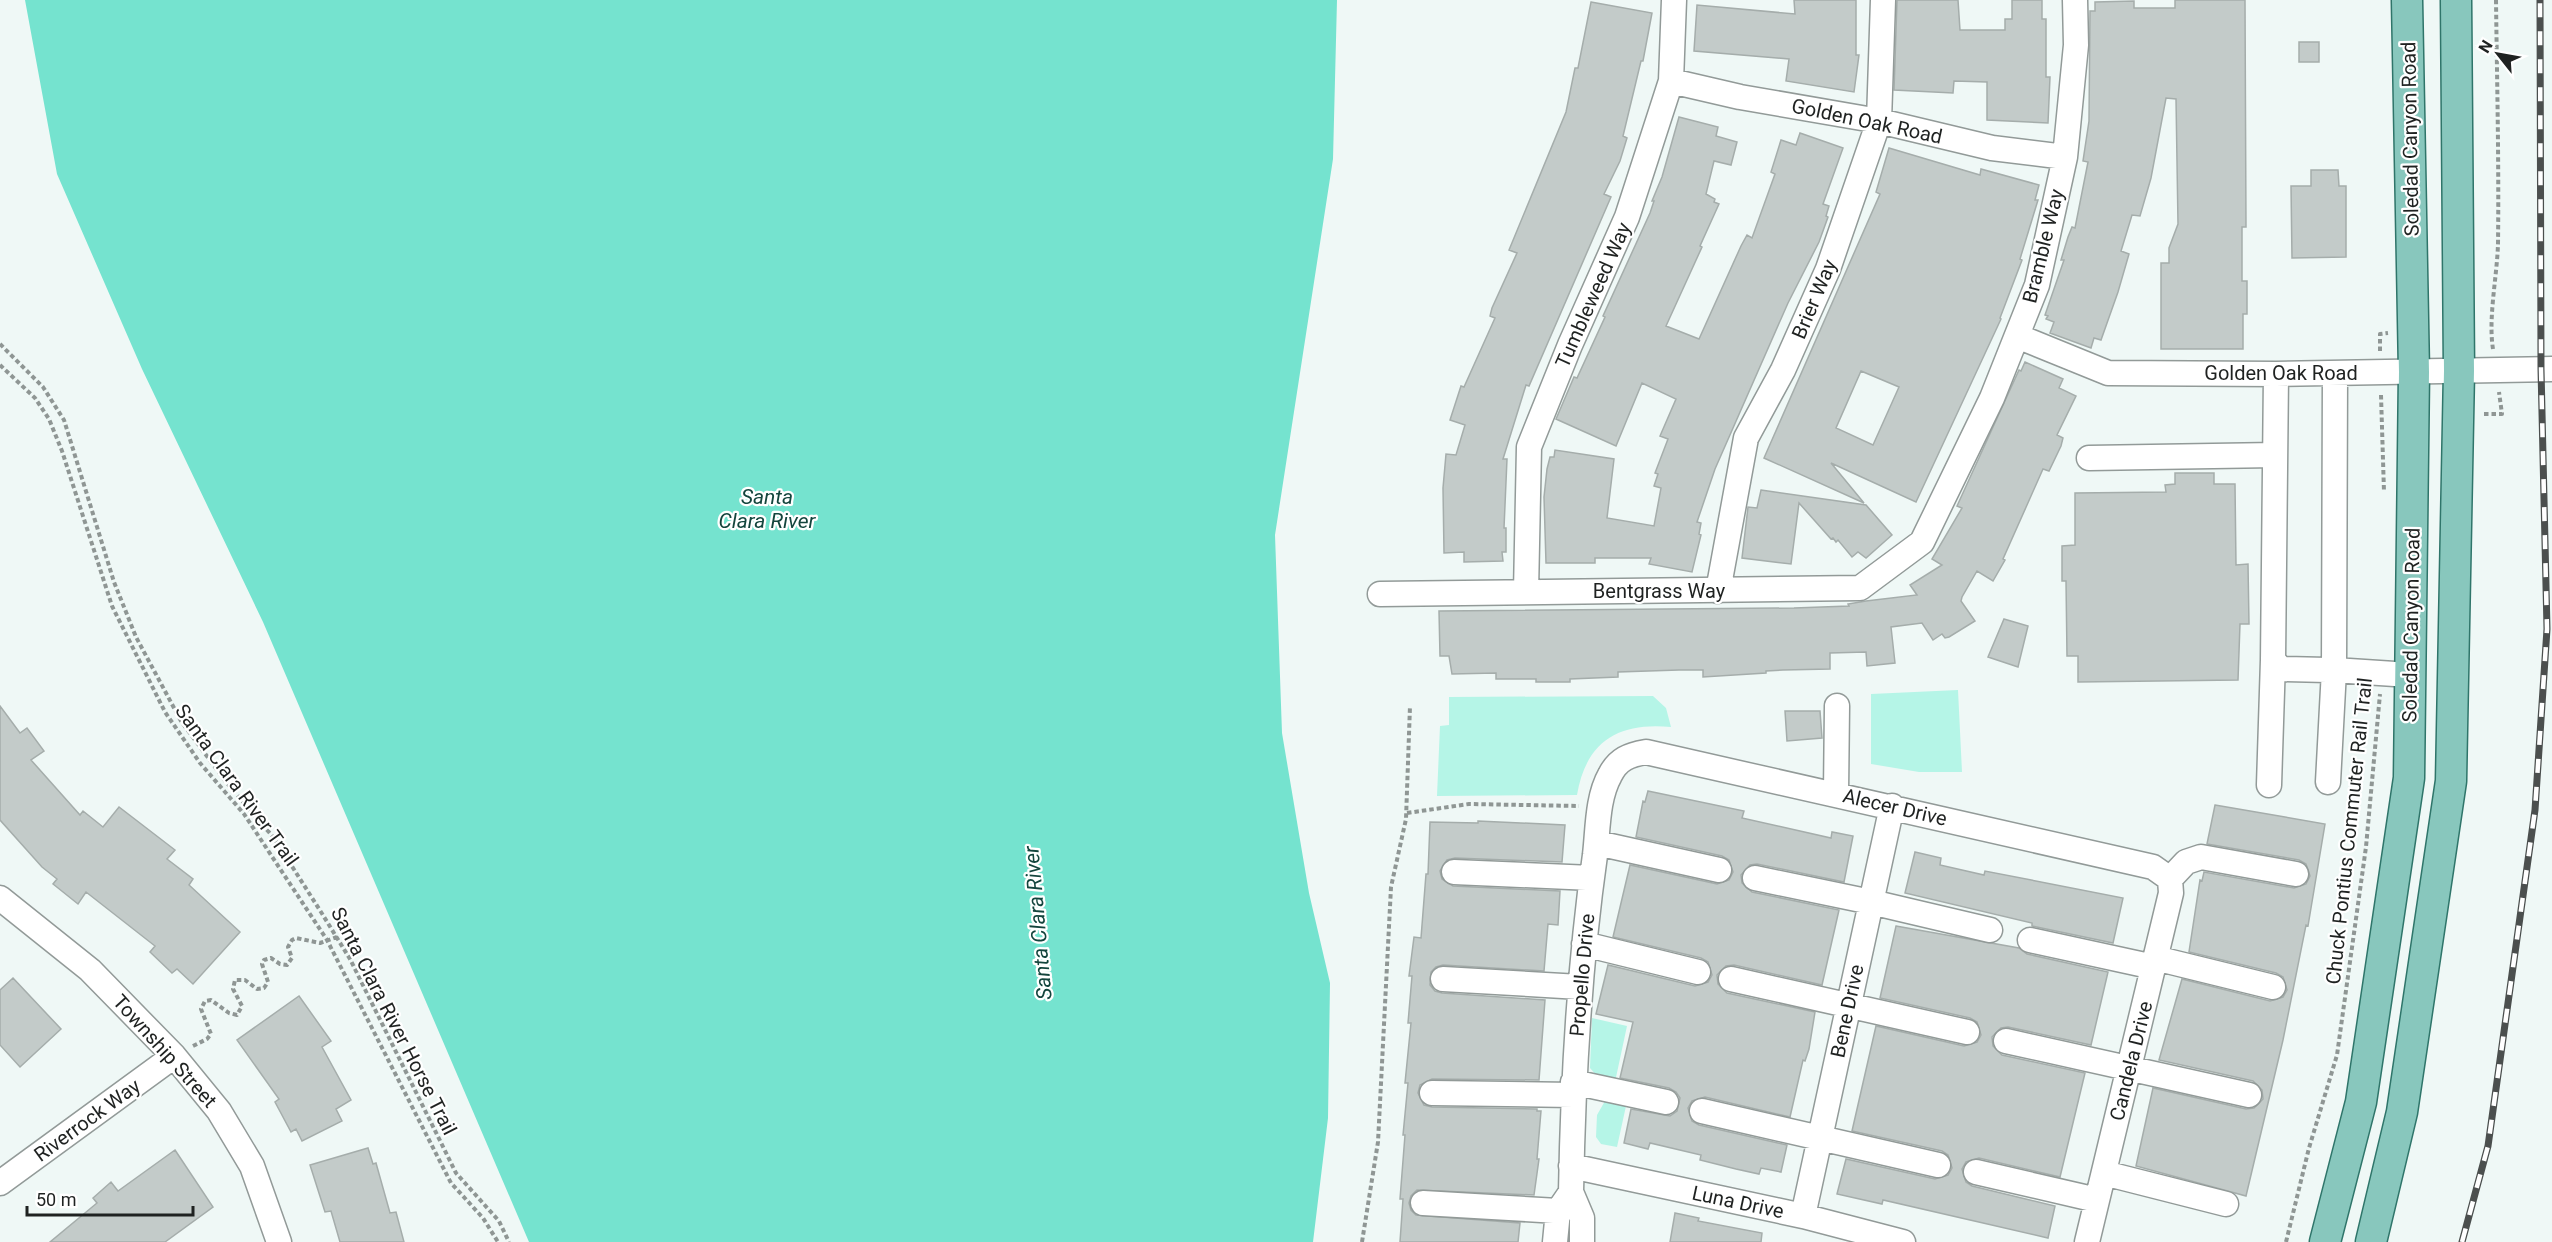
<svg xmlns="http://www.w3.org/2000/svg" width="2552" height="1242" viewBox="0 0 2552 1242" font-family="Roboto,sans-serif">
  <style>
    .green { fill: #b5f5e7 }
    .water { fill: #75e3cf }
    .building { fill: #c3cbc9; stroke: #a5adab; stroke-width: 1.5; fill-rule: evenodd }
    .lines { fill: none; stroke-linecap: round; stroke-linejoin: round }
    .minor-casing { stroke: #929a98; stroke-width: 27 }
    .major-casing { stroke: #2f756a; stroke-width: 33 }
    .path { stroke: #8f9694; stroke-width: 4; stroke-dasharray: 4.5 3; stroke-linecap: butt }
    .minor { stroke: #fff; stroke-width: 24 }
    .major { stroke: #88c7bd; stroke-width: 30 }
    .rail-casing { stroke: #4b4f4e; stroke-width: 7 }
    .rail { stroke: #fff; stroke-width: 4.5; stroke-dasharray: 14; stroke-linecap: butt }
    .labels { text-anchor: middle; stroke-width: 4.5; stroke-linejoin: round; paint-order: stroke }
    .street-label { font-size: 20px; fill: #1f2221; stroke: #fff }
    .water-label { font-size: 21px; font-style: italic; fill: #13453d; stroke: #fff }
  </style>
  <rect width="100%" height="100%" fill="#eff8f6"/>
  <path class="green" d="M1958 690 1962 772H1919L1871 764V694Z
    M1653 696 1666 708 1671 727C1619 722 1586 741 1577 795L1437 796 1440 726 1449 725V697Z
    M1592 1018 1627 1026 1615 1082 1597 1076 1590 1068Z
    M1605 1101 1626 1106 1617 1147 1601 1144 1596 1137 1597 1115Z"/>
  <path class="water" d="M25 0H1337L1333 159 1275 535 1282 733 1309 893 1330 983 1328 1118 1313 1242H529L263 622 142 369 57 174Z"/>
  <path class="building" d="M1794 0H1856V55H1859L1854 92 1786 81 1789 59 1694 51 1697 5 1795 14Z
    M1897 0H1958L1960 30H2005V19H2012V0H2042V19H2046V77H2050L2048 123 1987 120V82L1954 81 1953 93 1894 90Z
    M2175 0H2245L2246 227H2242V281H2247V314H2243V349H2161V263H2169V248L2178 224 2176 99 2166 98 2151 178 2140 216 2132 215 2121 251 2129 254 2118 292 2101 340 2094 338 2091 348 2050 333 2054 322 2046 319 2048 316 2045 315 2064 260H2061L2068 237 2072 227 2075 228 2088 162 2083 161 2089 121 2090 11H2095V2L2134 1V8H2175Z
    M1591 2 1652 13 1643 61H1641L1623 136 1627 138 1620 161 1604 194 1611 197 1529 386 1526 385 1503 459H1507L1504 528H1506V552H1502L1503 561 1464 562V552L1444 553 1443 488 1446 454 1456 455 1465 425 1450 420 1461 386 1464 387 1495 318 1490 316 1492 308 1517 253 1509 250 1566 112 1575 68H1578Z
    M2299 42H2319V62H2299Z
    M1679 117 1718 127 1716 136 1737 142 1731 165 1714 161 1706 194 1715 199 1714 202 1719 204 1700 246 1702 247 1666 326 1699 339 1741 246 1747 235 1752 238 1775 174 1771 172 1781 140 1796 145 1800 133 1843 148 1823 204 1829 206 1826 216 1828 217 1819 242 1788 303 1715 469 1697 522 1701 523 1699 534 1701 535 1692 572 1649 564 1651 558H1595V563H1546L1544 497 1547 469 1550 457H1554L1555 450 1614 459 1607 518 1654 526 1661 488 1654 486 1658 474 1655 473 1668 439 1660 436 1676 399 1642 383 1616 446 1556 419 1574 377 1577 378 1605 317 1603 316 1650 213 1654 201H1652L1662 177Z
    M1889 148 1980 175 1981 169 2039 185 2035 200H2038L2020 259 2022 260 2000 318 2001 319 1916 502 1831 463 1864 503 1764 458 1880 194 1876 192ZM1861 371 1899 387 1873 445 1836 428Z
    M2311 170H2338L2339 186H2346V257L2292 258 2291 186H2311Z
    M2025 362 2063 379 2059 388 2076 396 2057 435 2063 438 2061 446 2049 471 2043 469 2003 559 2005 560 1993 581 1977 571 1962 597 1961 601 1975 621 1949 637 1945 638 1942 634 1933 640 1922 623 1891 627 1895 663 1867 666 1866 652 1830 653V669L1783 670 1766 671V673L1703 677V670H1679L1618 672V677L1570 679V682H1536V679H1496V673L1452 674 1449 656H1440L1439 611 1794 608 1849 606 1848 604 1866 601 1917 595 1910 585 1942 565 1932 559 1962 508 1957 506 2019 370 2021 371Z
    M2175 473H2214V484H2235L2236 565 2248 564 2249 624H2240L2238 680 2078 682V656H2067L2066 581H2062V546L2075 545V493L2166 492 2165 485 2175 484Z
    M1761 490 1866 505 1892 535 1866 558 1858 552 1852 557 1838 540 1836 542 1833 538 1831 539 1799 503 1791 564 1742 558 1748 507 1757 508Z
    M2004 619 2028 626 2018 667 1988 657Z
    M0 706 20 733 27 728 44 751 31 760 80 815 83 811 103 827 119 807 175 850 167 859 193 879 189 885 240 932 193 984 177 969 172 973 150 952 155 946 86 892 78 904 53 884 57 879 42 867 0 820Z
    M1785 711H1820L1822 738 1787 741Z
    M1648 791 1744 811 1742 818 1831 838 1832 832 1853 836 1844 882 1757 864 1750 865 1741 875 1742 883 1752 892 1839 910 1822 985 1734 965 1726 966 1717 975 1718 984 1727 993 1815 1012 1809 1049 1805 1061 1803 1060 1790 1117 1705 1097 1692 1101 1688 1108 1692 1121 1699 1125 1787 1145 1781 1172 1761 1168 1759 1174 1736 1169 1700 1160 1701 1155 1650 1143 1648 1149 1624 1143 1631 1109 1670 1116 1677 1111 1680 1098 1676 1092 1669 1088 1620 1078 1633 1022 1596 1014 1608 965 1695 986 1708 982 1712 975 1708 962 1701 958 1613 937 1630 865 1717 884 1729 880 1733 872 1729 860 1722 856 1636 837 1643 801 1645 802Z
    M2215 805 2325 824 2308 926 2306 925 2283 1040 2246 1196 2136 1166 2153 1088 2246 1109 2254 1108 2263 1099 2262 1090 2253 1081 2159 1060 2182 979 2270 1001 2283 997 2287 990 2283 977 2276 973 2189 952 2200 880 2202 881 2204 872 2294 888 2306 884 2310 876 2306 864 2299 860 2207 844Z
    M1478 821 1565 825 1562 862 1455 858 1447 860 1440 871 1442 879 1453 886 1560 891 1558 925 1548 924 1544 971 1443 965 1436 967 1431 972 1430 985 1435 991 1442 993 1545 1000 1539 1080 1432 1079 1420 1085 1418 1093 1424 1105 1432 1107 1537 1109V1111H1541L1537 1159H1539L1534 1195 1417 1190 1411 1196 1409 1203 1411 1210 1416 1215 1520 1223 1518 1242H1400L1403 1199H1400L1405 1135H1403L1408 1083H1405L1411 1023H1408L1412 976H1409L1414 937 1421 938 1426 874H1428L1430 822 1478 823Z
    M1915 852 1941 858 1940 865 1984 875 1985 871 2123 898 2113 943 2032 926V923L1905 893Z
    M1896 926 2019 948 2027 954 2108 972 2091 1045 2008 1027 2001 1028 1992 1037 1993 1046 2002 1055 2085 1073 2060 1177 1979 1158 1966 1162 1962 1169 1966 1182 1972 1186 2055 1206 2048 1238 1883 1200 1882 1204 1837 1194 1846 1159 1935 1179 1948 1175 1952 1168 1948 1155 1942 1151 1852 1131 1876 1026 1964 1046 1977 1042 1981 1035 1977 1022 1970 1018 1880 998Z
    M13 978 61 1029 20 1067 0 1045V990Z
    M299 996 331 1041 322 1047 351 1100 336 1109 342 1121 302 1141 296 1129 291 1132 275 1102 279 1099 237 1040Z
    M368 1148 373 1164 376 1163 390 1213 396 1212 404 1242H340L331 1211 325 1212 310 1165Z
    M175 1150 213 1207 165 1242H50L97 1203 93 1198 111 1182 118 1191Z
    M1675 1213 1699 1218 1698 1221 1762 1233 1761 1242H1670Z"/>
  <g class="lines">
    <g class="minor-casing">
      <path id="minor" d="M1671 81 1740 97 1879 121 1992 148 2065 157
        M2017 336 2108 373 2276 374 2552 369
        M2276 374 2273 660 2281 669 2327 670H2334L2335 373
        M2089 458 2275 455
        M1718 591 1746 438 1783 370 1828 269 1879 121 1883 0
        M1526 592 1529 447 1570 345 1627 217 1671 81 1674 0
        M1380 594 1860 588 1922 542 1992 398 2037 285 2065 157 2076 45 2075 0
        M2328 782 2334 670 2410 675
        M2269 785 2273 660
        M1836 793 1837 706
        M1597 843 1719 870
        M1454 872 1592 878
        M1755 878 1871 902 1990 930
        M2170 879 2186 862 2201 857 2296 874
        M0 898 90 970 174 1056 219 1111 252 1166 279 1242
        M2030 940 2154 967
        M1584 944 1698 972
        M2155 958 2273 987
        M1443 979 1580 987
        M1731 979 1967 1032
        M2006 1041 2249 1095
        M1573 1082 1666 1102
        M1432 1093 1573 1095
        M1702 1111 1938 1165
        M1571 1166 1803 1216 1903 1242
        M1976 1172 2097 1200
        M2104 1173 2226 1204
        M0 1183 174 1056
        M1571 1192C1573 1079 1579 967 1595 855 1598 830 1597 798 1610 775 1618 759 1629 755 1646 752L2153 867 2170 879
        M1423 1203 1558 1211
        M1803 1216 1892 806
        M1555 1242 1558 1211 1571 1192 1582 1218V1242
        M2087 1242 2171 893 2170 879"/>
    </g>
    <g class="major-casing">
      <path id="major" d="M2325 1242 2361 1102 2409 778 2414 372 2407 0
        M2371 1242 2402 1112 2451 781 2459 371 2456 0"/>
    </g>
    <path class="path" d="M0 344 43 387 64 420 114 582 136 637 181 721 226 782 274 838 321 912 350 959 456 1173 499 1221 509 1242
      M2493 349C2488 318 2497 277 2498 244 2499 163 2497 81 2496 0
      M2380 351V334L2388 333
      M0 365 35 398 49 419 62 451 112 606 165 712 200 763 244 814 327 940 451 1183 483 1218 498 1242
      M2381 395 2384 492
      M2484 414H2502L2499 392
      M1407 813 1469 804 1579 806
      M193 1046 207 1039 211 1034 201 1009 205 1001 211 1000 229 1013 237 1015 242 1006 233 989 235 980H245L257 989 264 988 268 982 262 964 264 960 271 958 280 964 287 965 292 958 288 947 292 940 296 938 320 943 337 937
      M1362 1242 1378 1142 1391 887 1406 819 1410 706
      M2286 1242 2309 1148 2337 1055 2366 847 2380 694"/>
    <use href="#minor" class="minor"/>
    <use href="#major" class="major"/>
    <g class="rail-casing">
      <path id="rail" d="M2462 1242 2488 1146 2535 810 2547 629 2541 369 2540 0"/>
    </g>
    <use href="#rail" class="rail"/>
  </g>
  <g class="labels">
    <g class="street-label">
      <text transform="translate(1867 121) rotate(12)" y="7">Golden Oak Road</text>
      <text transform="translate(2410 139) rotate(-91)" y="7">Soledad Canyon Road</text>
      <text transform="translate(2043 246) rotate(-76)" y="7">Bramble Way</text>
      <text transform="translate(1593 295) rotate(-66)" y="7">Tumbleweed Way</text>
      <text transform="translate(1814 299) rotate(-67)" y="7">Brier Way</text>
      <text x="2281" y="380">Golden Oak Road</text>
      <text x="1659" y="598">Bentgrass Way</text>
      <text transform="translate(2411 625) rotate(-89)" y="7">Soledad Canyon Road</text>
      <text transform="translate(237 785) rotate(54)" y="7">Santa Clara River Trail</text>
      <text transform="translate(1895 807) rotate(13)" y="7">Alecer Drive</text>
      <text transform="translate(2349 831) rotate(-84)" y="7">Chuck Pontius Commuter Rail Trail</text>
      <text transform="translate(1582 975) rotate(-85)" y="7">Propello Drive</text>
      <text transform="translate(1847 1011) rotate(-78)" y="7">Bene Drive</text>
      <text transform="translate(394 1021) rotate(63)" y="7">Santa Clara River Horse Trail</text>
      <text transform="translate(165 1051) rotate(48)" y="7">Township Street</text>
      <text transform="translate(2131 1061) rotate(-76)" y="7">Candela Drive</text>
      <text transform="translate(87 1120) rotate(-36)" y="7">Riverrock Way</text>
      <text transform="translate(1738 1202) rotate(12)" y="7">Luna Drive</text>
    </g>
    <g class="water-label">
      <text x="767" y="504">Santa<tspan x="767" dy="24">Clara River</tspan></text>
      <text transform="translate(1038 923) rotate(-95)" y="7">Santa Clara River</text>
    </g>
  </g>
  <g transform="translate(2498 54) rotate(301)" stroke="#ffffff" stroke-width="4.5" paint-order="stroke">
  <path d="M0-4.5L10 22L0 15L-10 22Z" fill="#1f2221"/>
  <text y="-9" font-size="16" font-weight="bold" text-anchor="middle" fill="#1f2221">N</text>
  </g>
  <path d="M27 1206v9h166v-9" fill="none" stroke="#1f2221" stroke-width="3"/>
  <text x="36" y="1206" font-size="18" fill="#1f2221" stroke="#ffffff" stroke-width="4.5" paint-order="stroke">50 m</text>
</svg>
